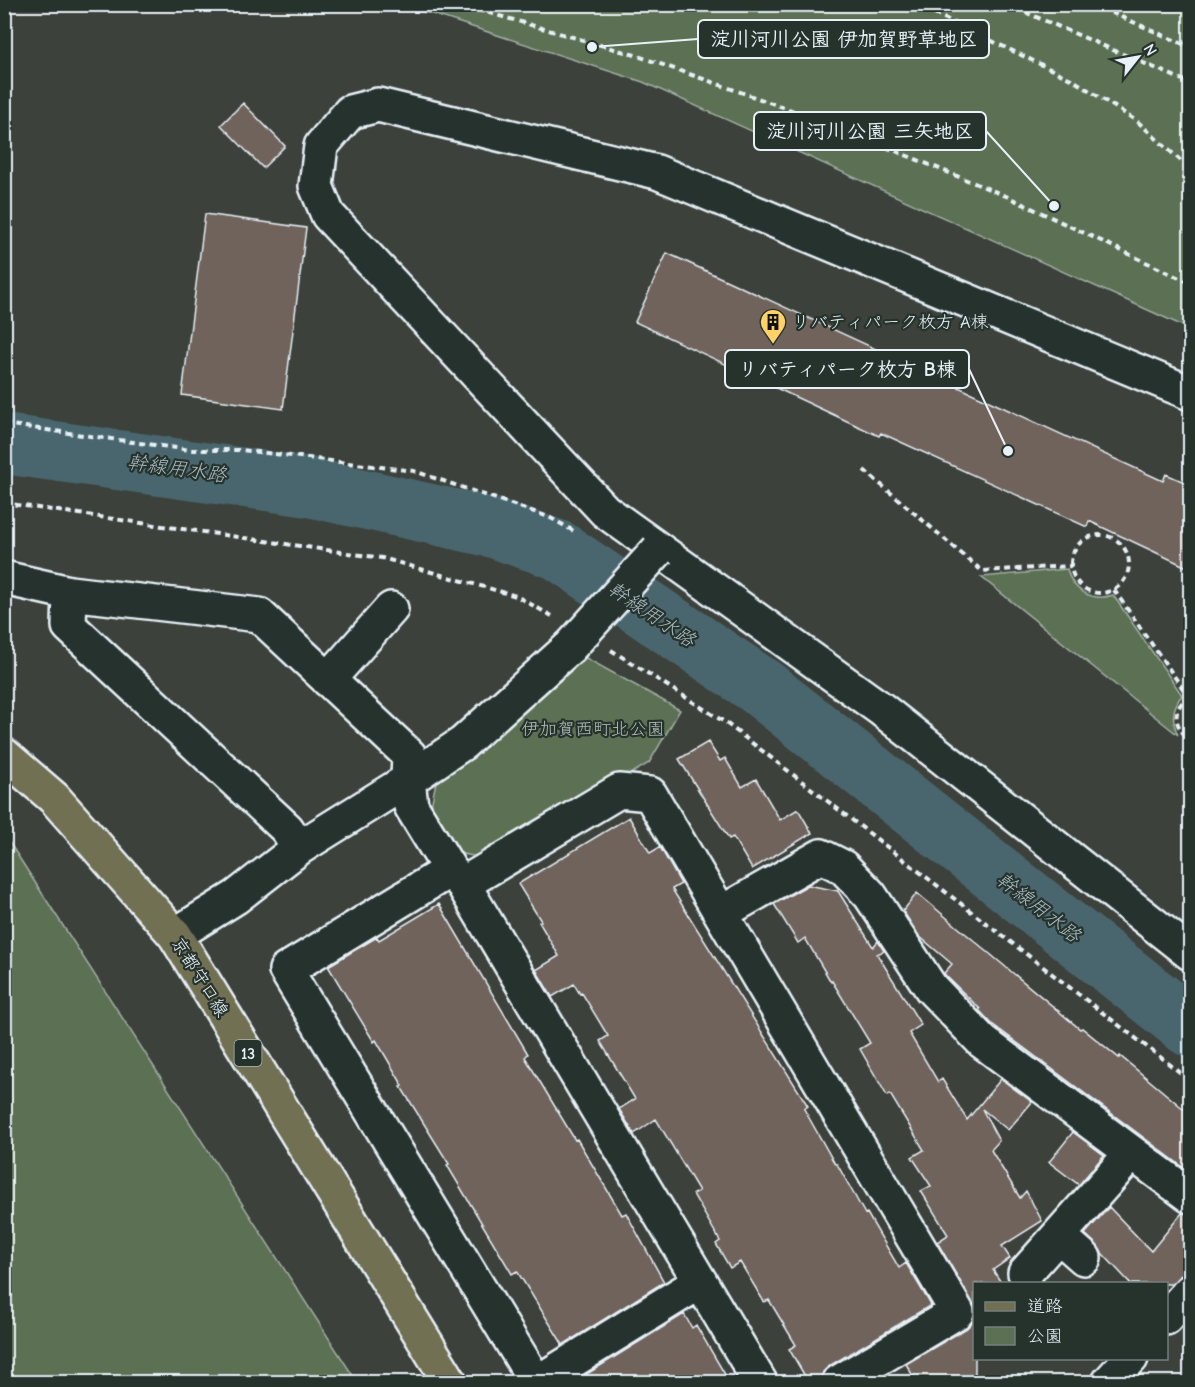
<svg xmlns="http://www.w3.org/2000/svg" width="1195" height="1387" viewBox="0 0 1195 1387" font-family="'Comic Neue','Klee One',sans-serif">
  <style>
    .green { fill: #5c7053; stroke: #a2b0a6; stroke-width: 1.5 }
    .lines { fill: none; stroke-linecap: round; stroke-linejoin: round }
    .river { stroke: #48666e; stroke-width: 60 }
    .building { fill: #6f635c; stroke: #e8f1f8; stroke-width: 1.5 }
    .minor-casing { stroke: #e8f1f8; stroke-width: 38 }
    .major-casing { stroke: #e8f1f8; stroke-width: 38 }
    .path { stroke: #e8f1f8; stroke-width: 4; stroke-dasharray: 6 4.5; stroke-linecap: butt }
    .minor { stroke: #26332d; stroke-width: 33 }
    .major { stroke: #716f52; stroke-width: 33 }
    .minor-bridge-casing { stroke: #e8f1f8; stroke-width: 38; stroke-linecap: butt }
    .minor-bridge { stroke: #26332d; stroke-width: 33 }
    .labels { text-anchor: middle; stroke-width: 4.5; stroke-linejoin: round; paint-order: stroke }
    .shield { fill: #26332d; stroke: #aeb8bb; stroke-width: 1.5 }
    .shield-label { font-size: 16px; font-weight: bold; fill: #e8f1f8 }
    .poi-label { font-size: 18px; fill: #e8f1f8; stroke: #26332d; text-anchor: start }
    .park-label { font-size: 18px; fill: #b0bdb6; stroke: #26332d }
    .street-label { font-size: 18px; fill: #e8f1f8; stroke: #26332d }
    .water-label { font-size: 20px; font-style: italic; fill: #a8b9c1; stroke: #26332d }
    .leader { fill: none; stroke: #e8f1f8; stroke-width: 2 }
    .callout-dot { fill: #e8f1f8; stroke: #26332d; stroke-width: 2 }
    .callout { fill: #26332d; stroke: #e8f1f8; stroke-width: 2 }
    .callout-label { font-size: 20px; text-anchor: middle; font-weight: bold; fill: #e8f1f8 }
  </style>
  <rect width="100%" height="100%" fill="#3c413b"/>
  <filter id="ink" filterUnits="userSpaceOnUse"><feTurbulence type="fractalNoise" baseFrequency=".0167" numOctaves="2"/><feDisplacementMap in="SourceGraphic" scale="12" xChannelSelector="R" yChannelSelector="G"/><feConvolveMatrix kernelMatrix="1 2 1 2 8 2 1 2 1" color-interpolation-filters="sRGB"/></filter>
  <g filter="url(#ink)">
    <path class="green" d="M360 5H1190V329L643 82 429 13Z
      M1067 569C1072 591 1092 602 1113 595L1182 695C1172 708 1171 720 1178 735L981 577Z
      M586 658 680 710 649 763 488 859 458 853 431 806 436 782 473 756Z
      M5 841 9 842 357 1382H5Z"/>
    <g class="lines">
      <path class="river" d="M4 444 309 487 494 528 558 550 761 687 1190 1027"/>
    </g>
    <path class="building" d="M243 103 285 146 263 168 221 125Z
      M205 214 306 228 283 409 182 395Z
      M667 253 1163 481 1166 474 1191 485V569L1089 521 1087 527 881 433 879 436 635 322Z
      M708 742 720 761 725 758 742 787 756 779 780 820 798 809 812 833 752 869 733 837 729 839 679 759Z
      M629 817 650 853 660 847 681 884 672 889 808 1106 804 1109 835 1164H837L865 1214 867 1213 899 1268 906 1263 931 1305 829 1366 823 1372 821 1379 815 1383H809L789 1349 796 1345 769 1300 764 1302 740 1262 730 1268 716 1244 720 1241 693 1194 699 1191 656 1119 634 1134 619 1109 635 1099 600 1041 608 1036 582 993 580 994 574 984 552 997 536 970 559 956 539 922 541 921 518 884Z
      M808 885 838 891 873 947 878 941 884 951 877 954 921 1025 909 1033 938 1082 942 1079 967 1120 1001 1079 1032 1102 1008 1130 982 1109 999 1141 991 1150 1020 1198 1026 1191 1042 1221 1002 1246 1010 1258 993 1270 1002 1284H975V1307L937 1242 948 1235 921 1191 931 1186 912 1157 924 1150 890 1094 887 1096 860 1049 870 1043 832 981 831 982 805 938 798 943 774 904Z
      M917 893 1080 1029 1082 1028 1119 1058 1120 1056 1191 1115V1173L992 1024 979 1010 980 1009 946 976 944 973 952 964 919 936 903 911Z
      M439 904 528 1054 525 1057 575 1140 577 1139 622 1215 626 1213 664 1282 563 1345 517 1271 512 1274 447 1165 449 1164 401 1087 403 1086 376 1040 374 1042 328 966 377 937 379 940Z
      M1073 1132 1104 1155 1079 1185 1049 1162Z
      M1109 1207 1151 1251 1182 1213 1191 1214V1269L1172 1284H1131L1102 1253 1096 1244 1085 1234Z
      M684 1314 692 1328 696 1325 730 1383H586L582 1377Z
      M975 1317V1383H917L906 1364 967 1328Z"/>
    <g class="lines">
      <g class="minor-casing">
        <path id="minor" d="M1190 393 657 172 378 105 350 112 321 146 316 186 328 215 605 511 881 709 1190 953
          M4 578 70 593 259 615 409 755 408 780 411 806 450 870 463 884 760 1382
          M70 593 69 626 287 829 299 848
          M328 680 391 609
          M450 870 286 970 536 1382
          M463 884 619 791 650 794 957 1312 839 1382
          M721 913 821 856 843 867 870 895 931 988 983 1042 1190 1196
          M175 935 236 897 299 848 408 780 463 743 570 647
          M1059 1236 1084 1258
          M1025 1273 1131 1154
          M1166 1318 1190 1291
          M538 1382 700 1282
          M1109 1382 1131 1358"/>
      </g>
      <g class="major-casing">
        <path id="major" d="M4 755 54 798 175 935 450 1382"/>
      </g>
      <path class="path" d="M458 4 635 55 817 119 1006 196 1190 283
        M915 4 1073 80 1138 122 1190 169
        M1006 4 1190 83
        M1092 4 1190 47
        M4 424 190 450H242L414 471 549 517 577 533
        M864 470 982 571 1071 566
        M4 503 382 558 516 596 552 616
        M1071 564a29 29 0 1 1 58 0a29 29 0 1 1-58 0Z
        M1114 590 1188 696
        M611 650 726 723 1190 1080
        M1190 695C1171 710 1173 725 1190 740"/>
      <use href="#minor" class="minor"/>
      <use href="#major" class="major"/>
      <g class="minor-bridge-casing">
        <path id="minor-bridge" d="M570 647 658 550"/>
      </g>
      <use href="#minor-bridge" class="minor-bridge"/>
    </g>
  </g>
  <defs>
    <g id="building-pin" transform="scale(1.35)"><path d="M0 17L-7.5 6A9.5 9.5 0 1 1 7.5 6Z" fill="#ffd166" stroke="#26332d"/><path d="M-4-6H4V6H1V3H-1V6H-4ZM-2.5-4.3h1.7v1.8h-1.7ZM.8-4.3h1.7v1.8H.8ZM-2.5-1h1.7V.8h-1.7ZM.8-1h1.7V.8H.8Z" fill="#111"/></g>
  </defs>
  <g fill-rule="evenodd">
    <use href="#building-pin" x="773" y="322"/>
  </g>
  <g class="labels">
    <rect class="shield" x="234.5" y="1040" width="27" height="26" rx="4.5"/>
    <g class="shield-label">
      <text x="248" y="1059">13</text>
    </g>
    <g class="poi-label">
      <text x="792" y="328">リバティパーク枚方 A棟</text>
    </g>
    <g class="park-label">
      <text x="593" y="735">伊加賀西町北公園</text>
    </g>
    <g class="street-label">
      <text transform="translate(200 977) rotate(58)" y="6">京都守口線</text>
    </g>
    <g class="water-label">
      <text transform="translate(177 468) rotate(8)" y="7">幹線用水路</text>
      <text transform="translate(652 614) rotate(34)" y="7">幹線用水路</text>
      <text transform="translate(1039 907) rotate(38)" y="7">幹線用水路</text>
    </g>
  </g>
  <path class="leader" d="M592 47L698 39M1054 206L986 131M1008 451L969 369"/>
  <g class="callout-dot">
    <circle cx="592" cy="47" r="6"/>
    <circle cx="1054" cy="206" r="6"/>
    <circle cx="1008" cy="451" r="6"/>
  </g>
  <g class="callout">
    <rect x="698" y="20" width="291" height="38" rx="6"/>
    <rect x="754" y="112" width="232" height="38" rx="6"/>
    <rect x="725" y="350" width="244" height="38" rx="6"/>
  </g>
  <g class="callout-label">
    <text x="844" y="46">淀川河川公園 伊加賀野草地区</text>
    <text x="870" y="138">淀川河川公園 三矢地区</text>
    <text x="847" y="376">リバティパーク枚方 B棟</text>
  </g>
  <rect width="1195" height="1387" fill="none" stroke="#26332d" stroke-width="24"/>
  <rect x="12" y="12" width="1171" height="1363" fill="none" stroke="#e8f1f8" stroke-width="2" filter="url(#ink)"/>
  <rect x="973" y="1282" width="195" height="78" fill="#26332d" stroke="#747f7e" stroke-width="1.5"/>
  <rect x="985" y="1302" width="30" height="9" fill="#716f52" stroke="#747f7e" stroke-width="1.5"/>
  <text x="1027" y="1312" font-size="18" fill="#e8f1f8">道路</text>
  <rect x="985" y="1327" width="30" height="18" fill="#5c7053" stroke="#747f7e" stroke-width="1.5"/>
  <text x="1027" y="1342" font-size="18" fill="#e8f1f8">公園</text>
  <g transform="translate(1138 57) rotate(59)" stroke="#26332d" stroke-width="4.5" paint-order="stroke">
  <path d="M0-4.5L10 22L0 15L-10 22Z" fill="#e8f1f8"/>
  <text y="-9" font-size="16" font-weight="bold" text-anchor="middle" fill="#e8f1f8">N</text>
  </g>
</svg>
